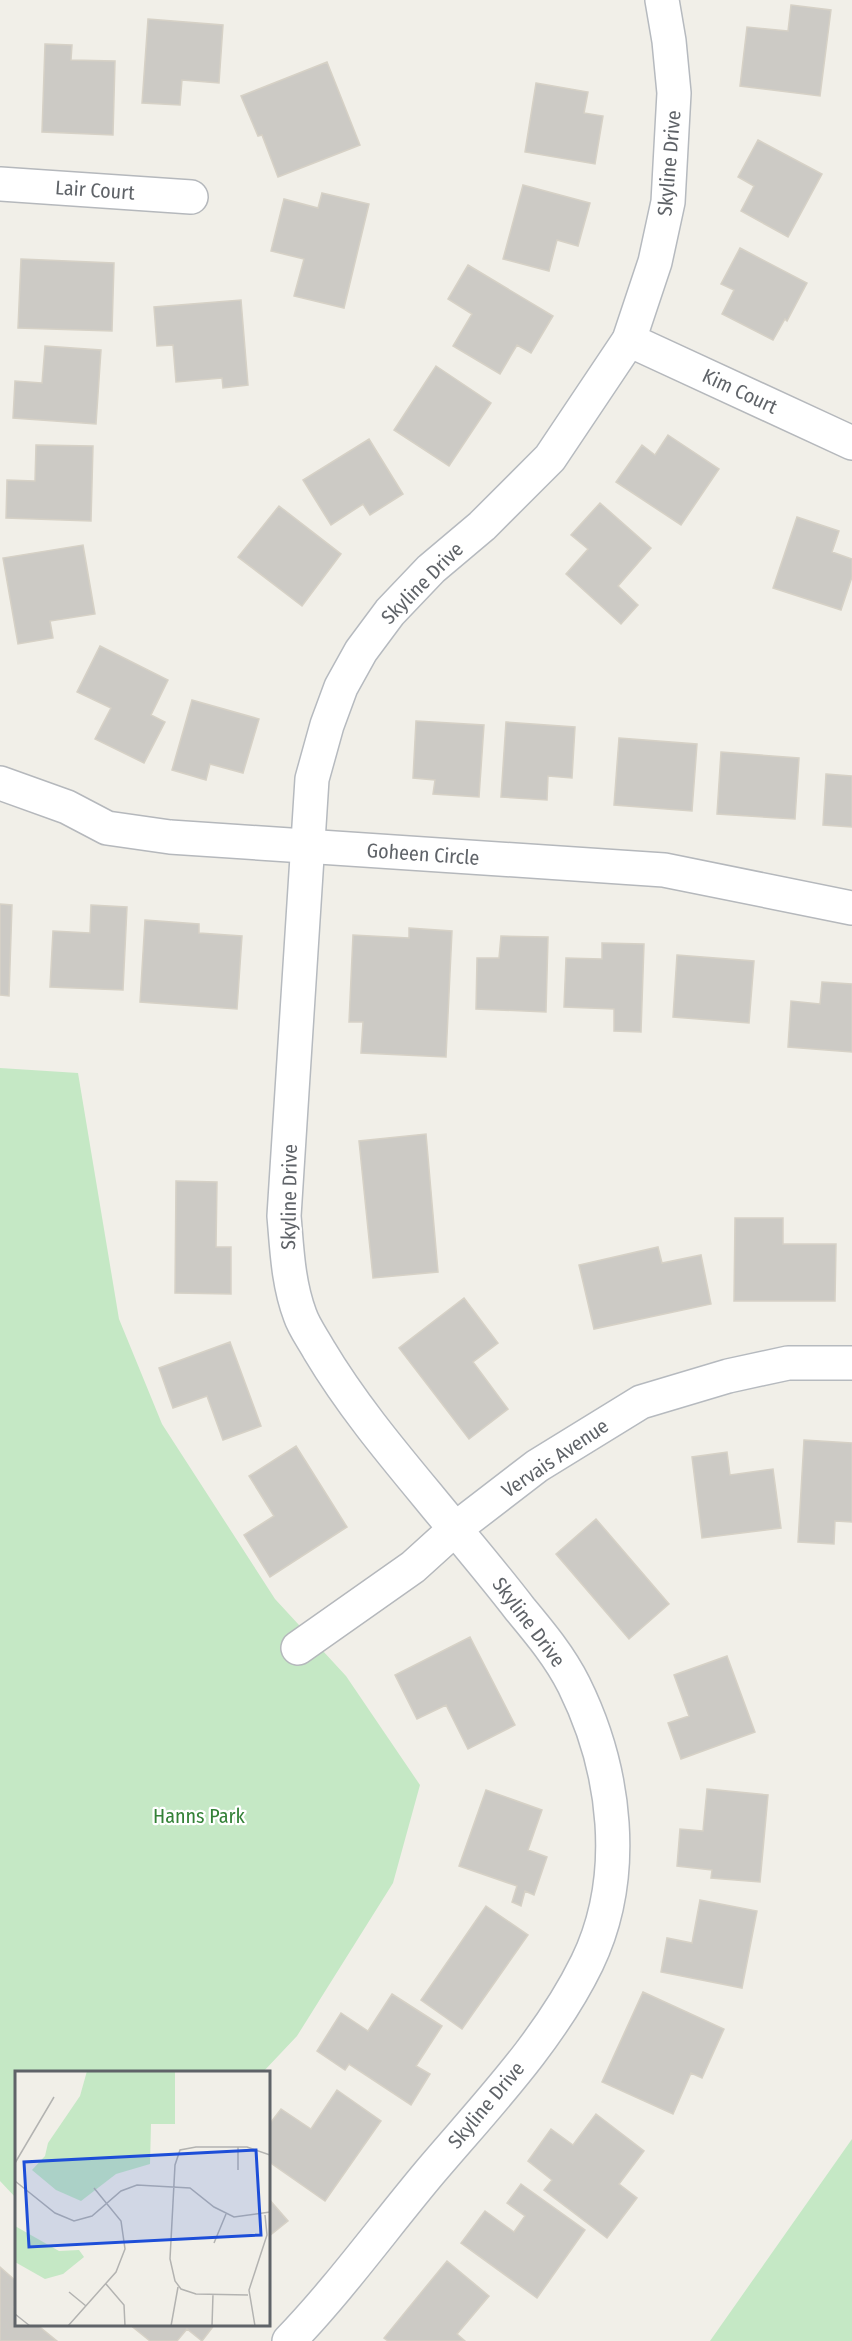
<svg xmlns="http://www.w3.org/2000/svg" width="852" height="2341" viewBox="0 0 852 2341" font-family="'Fira Sans Condensed',sans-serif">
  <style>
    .green { fill: #c5e8c5 }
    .building { fill: #cccac5; stroke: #d6d1c6; stroke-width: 1.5 }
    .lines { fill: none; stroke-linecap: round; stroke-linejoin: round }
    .street-casing { stroke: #b5b8bc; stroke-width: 36 }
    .secondary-casing { stroke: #b6babf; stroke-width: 36 }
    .street { stroke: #fff; stroke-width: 33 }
    .secondary { stroke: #fff; stroke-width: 33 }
    .labels { text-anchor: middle; stroke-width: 4.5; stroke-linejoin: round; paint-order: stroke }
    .street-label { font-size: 20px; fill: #5f6368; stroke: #fff }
    .park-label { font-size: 20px; fill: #348238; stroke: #fff }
    .inset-road { fill: none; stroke: #b3b3b1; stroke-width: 1.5 }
    .view { fill: #1d4ed8; fill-opacity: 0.15; stroke: #1d4ed8; stroke-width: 3 }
    .inset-edge { fill: none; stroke: #5f6368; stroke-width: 3 }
  </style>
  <rect width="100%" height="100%" fill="#f1efe8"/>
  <path class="green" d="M0 1068 78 1073 119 1319 162 1424 275 1599 346 1676 420 1785 393 1883 297 2036 263 2072H16V2198L0 2181Z
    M852 2139V2341H710Z"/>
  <path class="building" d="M791 5 831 10 820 96 740 86 747 27 788 31Z
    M148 19 223 25 219 83 182 80 180 105 142 103Z
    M45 44 72 45 71 60 115 61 113 135 42 132Z
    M327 62 360 145 278 177 262 135 258 136 241 96Z
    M536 83 588 92 584 113 603 116 595 164 525 152Z
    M758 140 822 174 788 237 741 211 754 186 738 177Z
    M523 185 590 203 578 246 557 240 549 271 503 259Z
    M322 193 369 204 344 308 294 296 304 259 271 251 284 199 318 208Z
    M740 248 807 283 787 321 785 319 773 340 722 314 734 290 721 284Z
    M21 259 114 263 112 331 18 328Z
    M468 265 553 316 531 353 517 345 500 374 453 346 472 314 448 299Z
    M241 300 248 385 223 388 222 378 176 382 173 345 157 346 154 307Z
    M45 346 101 350 96 424 13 418 15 381 42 383Z
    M436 366 491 403 449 466 394 430Z
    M668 435 719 469 681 525 616 482 642 445 655 455Z
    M369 439 403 494 370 515 363 504 331 525 303 480Z
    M36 445 93 446 91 521 6 518 7 480 35 481Z
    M600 503 651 548 618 586 638 605 621 624 566 574 588 549 571 535Z
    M279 506 341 554 302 606 238 557Z
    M797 517 839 531 832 552 852 559V577L841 610 773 588Z
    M83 545 95 614 50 621 53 638 18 644 3 558Z
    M100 646 168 680 151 715 165 722 144 763 95 739 111 708 77 692Z
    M192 700 259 719 243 773 210 764 206 780 172 770Z
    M416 721 484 725 479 797 433 794 435 780 413 778Z
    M506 722 575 727 572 778 548 776 547 800 501 797Z
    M619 738 697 744 692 811 614 805Z
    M721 752 799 758 795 819 717 814Z
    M826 774 852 776V827L823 825Z
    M0 904 12 905 9 996 0 995Z
    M91 905 127 907 123 990 50 987 53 931 90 933Z
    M145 920 199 924V933L242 936 237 1009 140 1002Z
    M409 928 452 931 446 1057 361 1053 363 1022H349L353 935 409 938Z
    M501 936 548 937 546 1012 476 1009 477 958H499Z
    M602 943 644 944 641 1032 614 1031V1009L564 1007 566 958 602 959Z
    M677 955 754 961 749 1023 673 1017Z
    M822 982 852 984V1052L788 1047 791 1001 820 1004Z
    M426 1134 438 1272 373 1278 359 1141Z
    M176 1181 217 1182 216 1247H231V1294L175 1293Z
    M735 1218H783V1244H836L835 1301H734Z
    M658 1247 662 1263 701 1255 711 1304 594 1329 579 1265Z
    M464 1298 498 1343 473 1362 508 1409 469 1439 399 1348Z
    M230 1342 261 1426 223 1440 207 1396 173 1408 159 1368Z
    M804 1440 852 1443V1522L835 1521 834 1544 798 1542Z
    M296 1446 347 1527 270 1577 244 1535 274 1516 249 1476Z
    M727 1452 730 1475 773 1469 781 1528 702 1538 692 1457Z
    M596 1519 669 1604 629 1639 556 1554Z
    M470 1637 515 1725 468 1749 446 1705 417 1719 395 1675Z
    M727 1656 755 1732 681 1759 668 1723 689 1716 674 1675Z
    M707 1789 768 1795 760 1882 711 1878 712 1870 677 1866 680 1829 703 1831Z
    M486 1790 542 1810 528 1850 547 1857 534 1895 525 1891 521 1906 512 1902 517 1886 459 1866Z
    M700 1900 757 1911 742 1988 661 1972 667 1938 692 1943Z
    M486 1906 528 1935 462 2029 421 2000Z
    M643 1992 724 2029 702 2078 691 2073 673 2114 602 2082Z
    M392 1994 442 2026 416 2066 430 2074 411 2105 349 2064 345 2070 317 2051 341 2013 368 2031Z
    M337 2090 381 2121 325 2201 268 2161V2126L281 2109 311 2129Z
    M596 2114 644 2151 619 2184 637 2198 607 2238 544 2190 552 2180 528 2161 551 2129 573 2145Z
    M521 2184 585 2230 537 2298 461 2243 485 2211 514 2232 525 2216 507 2203Z
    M268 2198 288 2221 268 2237Z
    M447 2261 489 2296 457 2334 465 2341H388L384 2338Z
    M0 2267 16 2281V2304L14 2307 16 2309V2324H36L57 2341H0Z
    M129 2324H215L202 2341 187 2329 177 2341H150Z"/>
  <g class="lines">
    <g class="street-casing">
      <path id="street" d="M0 184 191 197
        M629 340 852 443
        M0 783 67 807 107 828 170 837 664 870 852 908
        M298 1648 413 1567 455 1529"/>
    </g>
    <g class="secondary-casing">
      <path id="secondary" d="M455 1529 537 1466 641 1402 728 1376 788 1363H852
        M289 2341C340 2288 383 2228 430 2172 486 2106 549 2041 587 1963 629 1876 616 1770 574 1685 560 1657 540 1633 520 1609 490 1570 458 1533 427 1495 388 1448 350 1402 319 1350 313 1339 304 1327 300 1315 288 1283 287 1250 284 1216L312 779 327 725 341 687 361 651 390 612 431 569 482 526 550 458 629 340 655 262 668 202 674 93 669 41 662 0"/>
    </g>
    <use href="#street" class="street"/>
    <use href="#secondary" class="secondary"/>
  </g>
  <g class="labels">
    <g class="street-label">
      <text transform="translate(669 163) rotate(-85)" y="7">Skyline Drive</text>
      <text transform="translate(95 190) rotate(4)" y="7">Lair Court</text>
      <text transform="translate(740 391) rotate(25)" y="7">Kim Court</text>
      <text transform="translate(422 583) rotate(-45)" y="7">Skyline Drive</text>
      <text transform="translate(423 854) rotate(4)" y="7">Goheen Circle</text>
      <text transform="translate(289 1197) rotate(-89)" y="7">Skyline Drive</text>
      <text transform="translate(555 1458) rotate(-34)" y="7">Vervais Avenue</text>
      <text transform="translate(529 1622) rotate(53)" y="7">Skyline Drive</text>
      <text transform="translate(486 2105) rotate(-50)" y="7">Skyline Drive</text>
    </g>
    <g class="park-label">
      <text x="199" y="1823">Hanns Park</text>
    </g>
  </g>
  <g transform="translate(15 2071)">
    <rect width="255" height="255" fill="#f1efe8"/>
    <path d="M72 0H160V53H136L135 93 101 103 66 130 41 119 17 99 30 85 33 72 65 25ZM0 155 44 180 64 179 69 186 48 203 30 208 0 191Z" fill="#c5e8c5"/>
    <path class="inset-road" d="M0 92 39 26M223 99V76M0 110 40 142 59 150 77 145 106 120 122 114 175 117 199 136 219 146 255 141M199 172 211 143M91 213 109 234 110 255M54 221 71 235M233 224 181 223 166 218 160 210 155 188 160 94 165 79 181 76H232L255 84M0 243 15 255M53 255 101 201 110 178 106 150 79 117M156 255 163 216M197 255 198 223M240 255 234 219 252 164 250 144"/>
    <path class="view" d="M241 79 246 164 14 176 9 91Z"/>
    <rect width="255" height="255" class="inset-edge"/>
  </g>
</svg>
